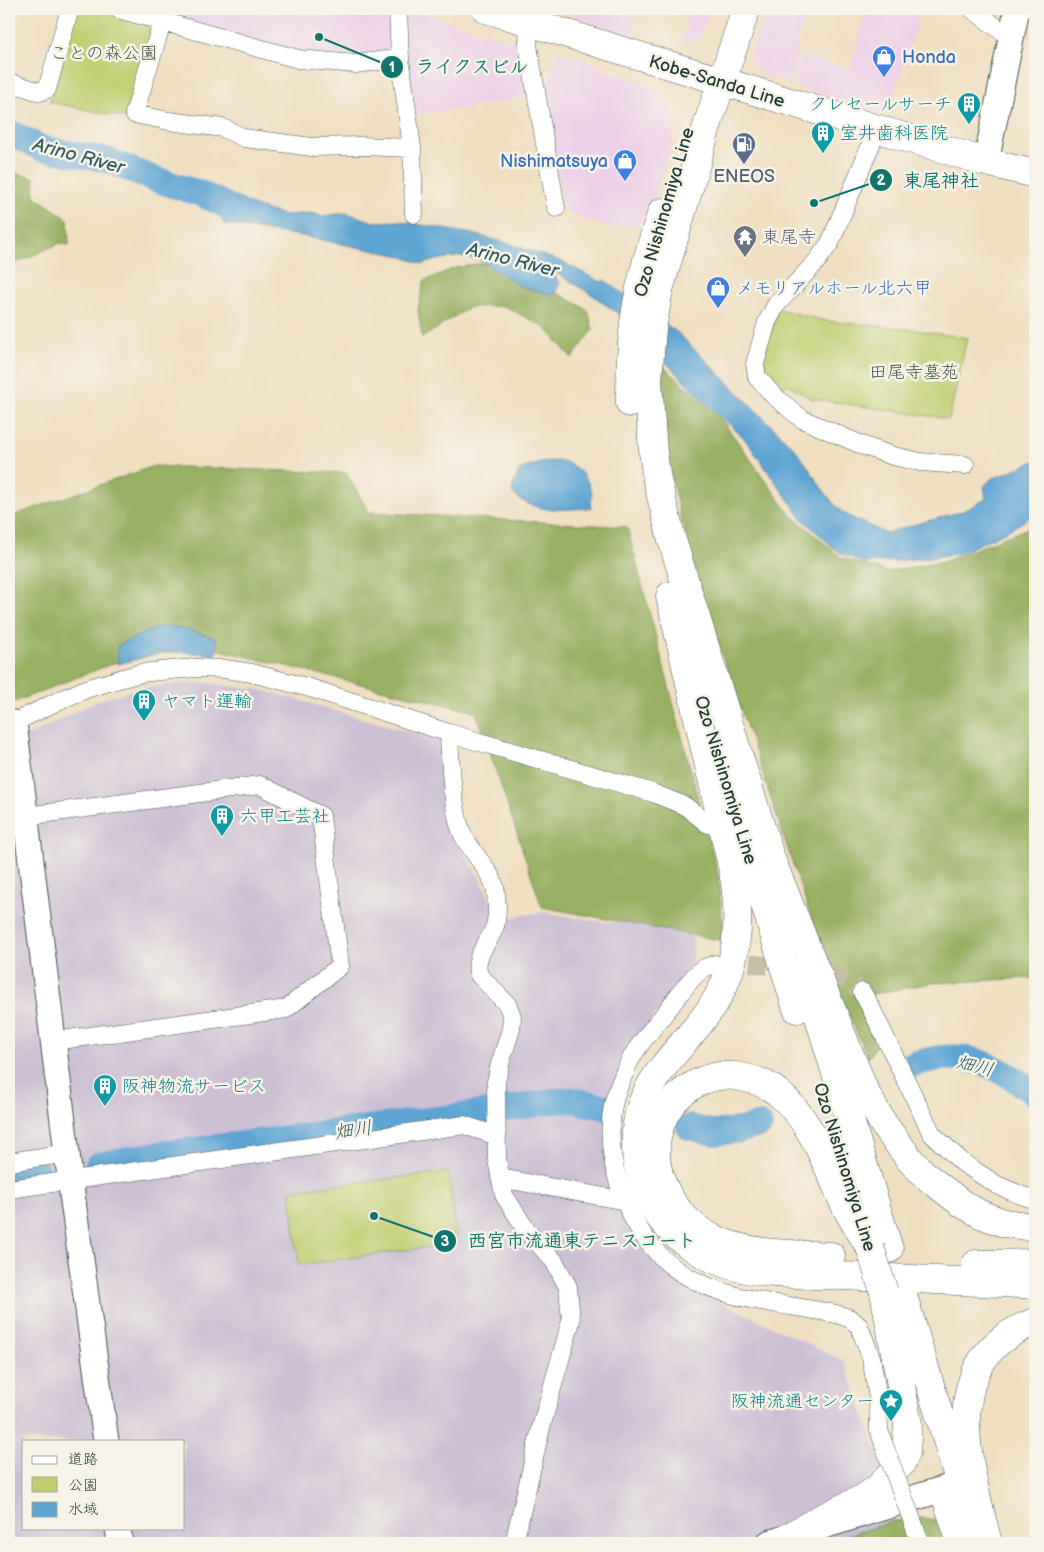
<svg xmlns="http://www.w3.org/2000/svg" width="1044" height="1552" viewBox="0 0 1044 1552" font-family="'Balsamiq Sans','Klee One',sans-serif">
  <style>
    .built { fill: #edd1e9 }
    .industrial { fill: #ccbfd4; fill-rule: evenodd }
    .green { fill: #c0cd6f; stroke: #708552 }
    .forest { fill: #98b062; stroke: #5c764b }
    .water { fill: #5ea5d4; stroke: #3e7184 }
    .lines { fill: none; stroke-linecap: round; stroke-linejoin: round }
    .river { stroke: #5ea5d4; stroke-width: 26 }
    .street-tunnel { stroke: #c6bfa5; stroke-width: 18; stroke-dasharray: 18 9; stroke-linecap: butt }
    .street-casing { stroke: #3e5549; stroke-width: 19 }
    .secondary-casing { stroke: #3e5549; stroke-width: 27 }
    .primary-casing { stroke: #3e5549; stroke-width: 29 }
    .highway-casing { stroke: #3e5549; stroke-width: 29 }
    .street { stroke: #fff; stroke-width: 18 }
    .secondary { stroke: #fff; stroke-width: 25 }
    .primary { stroke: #fff; stroke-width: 28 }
    .highway { stroke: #fff; stroke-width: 28 }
    .street-bridge-casing { stroke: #3e5549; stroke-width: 19; stroke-linecap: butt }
    .primary-bridge-casing { stroke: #3e5549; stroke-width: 29; stroke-linecap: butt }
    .street-bridge { stroke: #fff; stroke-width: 18 }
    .primary-bridge { stroke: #fff; stroke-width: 28 }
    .labels { text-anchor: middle; stroke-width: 5; stroke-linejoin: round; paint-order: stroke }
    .park-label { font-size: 18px; fill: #3f5a40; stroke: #f7f3e8 }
    .shop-label { font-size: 18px; fill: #366cbe; stroke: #f7f3e8; text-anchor: start }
    .street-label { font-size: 18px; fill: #1f3d34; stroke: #f7f3e8 }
    .culture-label { font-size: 18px; fill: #0d838f; stroke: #f7f3e8; text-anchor: start }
    .service-label { font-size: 18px; fill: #4e5e75; stroke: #f7f3e8 }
    .worship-label { font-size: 18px; fill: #5b616d; stroke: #f7f3e8; text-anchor: start }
    .water-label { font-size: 19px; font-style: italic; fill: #325c64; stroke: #f7f3e8 }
    .leader { fill: none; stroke: #0f766e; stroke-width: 2 }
    .callout-dot { fill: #0f766e; stroke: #f7f3e8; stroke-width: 2 }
    .mark-label { font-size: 15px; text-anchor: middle; font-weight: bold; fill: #fff }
    .callout-label { font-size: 19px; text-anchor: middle; font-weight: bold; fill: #0f766e; stroke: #f7f3e8; stroke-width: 5; stroke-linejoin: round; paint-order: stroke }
  </style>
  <rect width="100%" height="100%" fill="#f7f3e8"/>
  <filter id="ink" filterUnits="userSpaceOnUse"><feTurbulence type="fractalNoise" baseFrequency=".02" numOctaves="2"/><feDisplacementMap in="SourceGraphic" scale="10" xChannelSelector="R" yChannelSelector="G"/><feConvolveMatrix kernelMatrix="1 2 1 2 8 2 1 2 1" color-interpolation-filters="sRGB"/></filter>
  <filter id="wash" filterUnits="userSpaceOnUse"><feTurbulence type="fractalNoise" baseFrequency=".0096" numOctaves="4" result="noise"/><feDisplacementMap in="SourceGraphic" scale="20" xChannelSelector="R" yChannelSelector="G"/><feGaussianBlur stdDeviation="1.12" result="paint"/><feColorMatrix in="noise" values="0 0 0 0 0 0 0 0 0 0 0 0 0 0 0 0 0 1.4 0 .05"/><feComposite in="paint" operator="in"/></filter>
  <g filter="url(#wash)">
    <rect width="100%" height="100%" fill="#f0dfc1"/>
    <path class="built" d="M142 9H391L392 47 386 55 320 57Z
      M411 9 515 42 521 48 528 97 412 116 404 13Z
      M549 9H632L633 35 578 18Z
      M689 9H710L699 40 682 41Z
      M767 9H808L798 36 793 83 759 74 750 56Z
      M886 9H921L887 115 795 86 799 55 850 69 866 13 883 18Z
      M557 52 601 66 600 70 641 82 662 95 667 101 672 115V142L646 222 610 227 568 214 563 207 544 96Z"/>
    <path class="industrial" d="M183 683H205L263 690 441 741 447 813 461 849 480 878 502 925 512 917 543 912 603 922H622L663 916 693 938V962L621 1063 609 1172 627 1227 670 1278 844 1361 884 1470 895 1521 822 1543H9V742L30 735 96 701 138 689ZM24 1441H184V1528H24Z"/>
    <path class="green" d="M79 9H97L146 22 151 36 126 118 50 102 74 12Z
      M778 309 826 321 901 328 967 338 949 419 812 399 787 384 781 391 762 378 761 362Z
      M449 1172 457 1243 299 1265 290 1190Z"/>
    <path class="forest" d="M9 171 35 178 34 196 68 219 69 245 60 243 9 266Z
      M481 263 518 271 588 310 593 330 572 358 544 327 504 306 469 307 422 338 418 309 424 281 455 268Z
      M663 366 719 416 789 513 842 558 887 572 943 562 1028 528 1035 523V978L932 983 856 997 877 1045 868 1058C825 966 794 868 762 771 730 677 695 583 673 486 664 447 664 406 663 366Z
      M154 466 346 473 369 512 627 527 718 874 724 941 542 907 476 712 175 639 9 704V517Z
      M921 1518 936 1520 945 1543H822L895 1521Z"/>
    <path class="water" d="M199 185 218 188 257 207 284 215 311 213 323 216 347 213 374 222 399 221 473 234 511 244 562 262 601 282 604 280 678 333 794 448C811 468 821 492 840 510 849 518 873 527 885 533L963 511 986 499 984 486 991 479 1035 461V514L1009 530 958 554 898 561 864 563 840 553 803 520 744 438 693 390 620 315 594 296 555 272V276L560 283 555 293 549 294 520 286 480 260 461 256 436 260 423 264 397 255 302 236 224 224 220 216 193 203Z
      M547 461H564L579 470 588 482 592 494 591 508C561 509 536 515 512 493L514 482 521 469Z
      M172 626 217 638 216 655 182 652 161 653 118 664 117 646 155 628Z"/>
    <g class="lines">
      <path class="river" d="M9 132 43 149 104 159 157 180 202 194 229 207
        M909 1066C959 1046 996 1063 1035 1094
        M689 1127 714 1133 741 1130 760 1125
        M98 1165 139 1157 462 1116 555 1101 572 1100 608 1108
        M9 1175 36 1172"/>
    </g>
  </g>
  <g filter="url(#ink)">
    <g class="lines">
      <path class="street-tunnel" d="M723 964 744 963 828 972 848 981 862 992"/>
      <g class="street-casing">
        <path id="street" d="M118 9 298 59 356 64 400 58
          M398 9 400 58 412 148 414 214
          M972 9 1011 38
          M163 20 134 114 169 121 223 128 244 138 312 147 361 146 412 148
          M529 21 528 45 556 208
          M9 82 40 92 47 89 70 9
          M877 130 830 243 817 261 776 305 767 322 755 364 757 377 773 395 802 419 864 446 893 456 920 462 965 465
          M9 725 60 700 86 689 116 680 141 673 171 670 197 668 225 669 252 673 310 688 449 733 653 793 685 806 708 824
          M449 733C450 760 452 812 463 835 471 852 491 871 495 887 497 898 498 915 495 926 490 942 472 957 479 975L507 1004 512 1016 511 1029 500 1064 496 1082 497 1160 504 1195 527 1231 554 1261 568 1287 571 1321 542 1424 514 1543
          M26 816 260 785 321 816 340 966 286 1009 54 1041
          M715 964C711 966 705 967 701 970 690 978 674 1002 665 1013 655 1026 643 1039 635 1052 628 1062 617 1090 614 1101 600 1159 630 1240 680 1272 727 1303 787 1303 840 1315L851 1319 859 1326 871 1357 878 1398 879 1430 884 1445
          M862 992 870 1006 932 1134 963 1163 997 1185 1023 1196 1035 1199
          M9 1162 68 1153
          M500 1178 626 1201
          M9 1189 464 1125 497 1136"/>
      </g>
      <g class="secondary-casing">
        <path id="secondary" d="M986 162 1017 9
          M14 723 72 1194 106 1441
          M118 1528 120 1543
          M769 1543 959 1484"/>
      </g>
      <g class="primary-casing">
        <path id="primary" d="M486 9 986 162 1035 174
          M746 9 708 123 659 290 652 329 648 380 653 452 657 480 672 540 778 882
          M630 403C630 360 632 317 643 276 648 254 655 233 662 212
          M715 742 797 1009
          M805 971 889 1249
          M902 1292 971 1520
          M947 1500 961 1543
          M785 1539 820 1519 864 1498 878 1488 901 1464 906 1452 908 1424 884 1292"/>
      </g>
      <g class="highway-casing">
        <path id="highway" d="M670 596 733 871C742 922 739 972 706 1015 687 1041 662 1063 647 1092 634 1118 633 1148 640 1176 650 1216 680 1245 718 1261 754 1276 803 1274 841 1276 906 1279 971 1281 1035 1285
          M771 859 865 1092 884 1125 911 1161 926 1176 961 1203 980 1214 1004 1223 1035 1227
          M831 1256C795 1254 756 1255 722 1242 676 1225 643 1172 661 1123 667 1107 677 1095 692 1086 705 1078 720 1074 735 1076 750 1078 765 1082 777 1092 811 1119 826 1163 843 1201 850 1217 861 1232 870 1247
          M976 1264 1035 1263
          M988 1543C969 1466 933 1358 1035 1322"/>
      </g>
      <use href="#street" class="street"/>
      <use href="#secondary" class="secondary"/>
      <use href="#primary" class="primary"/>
      <use href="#highway" class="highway"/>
      <g class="street-bridge-casing">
        <path id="street-bridge" d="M884 1445 918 1536"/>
      </g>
      <g class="primary-bridge-casing">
        <path id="primary-bridge" d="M870 1247 884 1292"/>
      </g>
      <use href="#street-bridge" class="street-bridge"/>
      <use href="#primary-bridge" class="primary-bridge"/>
    </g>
  </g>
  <defs>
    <g id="shop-pin" transform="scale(1.25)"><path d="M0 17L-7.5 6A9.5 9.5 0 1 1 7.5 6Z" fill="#3f7fe0" stroke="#f7f3e8"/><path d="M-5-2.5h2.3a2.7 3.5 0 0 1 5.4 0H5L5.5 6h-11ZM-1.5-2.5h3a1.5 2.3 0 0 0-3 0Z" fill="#fff"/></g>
    <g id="building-pin" transform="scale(1.25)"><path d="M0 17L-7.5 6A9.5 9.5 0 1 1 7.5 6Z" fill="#0f9aa8" stroke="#f7f3e8"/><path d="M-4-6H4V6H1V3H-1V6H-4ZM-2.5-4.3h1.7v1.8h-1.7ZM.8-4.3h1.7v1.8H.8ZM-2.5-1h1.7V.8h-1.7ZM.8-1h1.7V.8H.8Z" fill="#fff"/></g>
    <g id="fuel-pin" transform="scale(1.25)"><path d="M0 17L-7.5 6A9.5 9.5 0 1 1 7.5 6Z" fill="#5c6f8a" stroke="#f7f3e8"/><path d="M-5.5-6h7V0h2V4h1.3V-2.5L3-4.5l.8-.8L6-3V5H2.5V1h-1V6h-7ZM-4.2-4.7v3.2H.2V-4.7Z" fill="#fff"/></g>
    <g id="temple-pin" transform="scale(1.25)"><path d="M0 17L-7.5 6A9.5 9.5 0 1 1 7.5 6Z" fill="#6b7280" stroke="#f7f3e8"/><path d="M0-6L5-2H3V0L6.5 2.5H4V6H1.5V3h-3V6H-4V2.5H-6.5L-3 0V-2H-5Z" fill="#fff"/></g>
    <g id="sight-pin" transform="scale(1.25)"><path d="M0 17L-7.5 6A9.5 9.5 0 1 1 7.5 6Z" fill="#0f9aa8" stroke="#f7f3e8"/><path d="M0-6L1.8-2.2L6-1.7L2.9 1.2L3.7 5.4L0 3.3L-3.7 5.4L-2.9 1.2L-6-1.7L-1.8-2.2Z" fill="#fff"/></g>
  </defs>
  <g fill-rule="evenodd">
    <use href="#shop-pin" x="884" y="57"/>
    <use href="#building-pin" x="969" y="104"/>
    <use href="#building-pin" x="823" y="133"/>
    <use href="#fuel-pin" x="744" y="144"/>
    <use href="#shop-pin" x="625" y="161"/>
    <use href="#temple-pin" x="745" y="237"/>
    <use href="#shop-pin" x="718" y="288"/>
    <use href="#building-pin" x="144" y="701"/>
    <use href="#building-pin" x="222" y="816"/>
    <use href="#building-pin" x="105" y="1086"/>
    <use href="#sight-pin" x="891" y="1401"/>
  </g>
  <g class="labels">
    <g class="park-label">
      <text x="104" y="59">ことの森公園</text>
      <text x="914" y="378">田尾寺墓苑</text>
    </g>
    <g class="shop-label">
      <text x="902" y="63">Honda</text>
      <text x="608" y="167" text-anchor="end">Nishimatsuya</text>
      <text x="736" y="294">メモリアルホール北六甲</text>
    </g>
    <g class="street-label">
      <text transform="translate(717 81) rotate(17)" y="6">Kobe-Sanda Line</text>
      <text transform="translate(664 212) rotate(-74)" y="6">Ozo Nishinomiya Line</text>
      <text transform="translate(726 780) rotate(73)" y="6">Ozo Nishinomiya Line</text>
      <text transform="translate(845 1167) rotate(73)" y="6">Ozo Nishinomiya Line</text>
    </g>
    <g class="culture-label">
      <text x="952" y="110" text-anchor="end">クレセールサーチ</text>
      <text x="840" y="139">室井歯科医院</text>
      <text x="162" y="707">ヤマト運輸</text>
      <text x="240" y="822">六甲工芸社</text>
      <text x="122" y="1092">阪神物流サービス</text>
      <text x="874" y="1407" text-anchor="end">阪神流通センター</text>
    </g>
    <g class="service-label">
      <text x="744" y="182">ENEOS</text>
    </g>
    <g class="worship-label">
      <text x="762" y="243">東尾寺</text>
    </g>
    <g class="water-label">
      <text transform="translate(79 155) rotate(15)" y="7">Arino River</text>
      <text transform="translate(513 259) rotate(14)" y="7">Arino River</text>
      <text transform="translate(975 1065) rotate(14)" y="7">畑川</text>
      <text transform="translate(353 1129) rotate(-8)" y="7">畑川</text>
    </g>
  </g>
  <path class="leader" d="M319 37L392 67M814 203L881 180M374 1216L445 1241"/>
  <g class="callout-dot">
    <circle cx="319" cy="37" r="5"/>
    <circle cx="814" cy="203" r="5"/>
    <circle cx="374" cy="1216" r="5"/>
    <circle cx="392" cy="67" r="12"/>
    <circle cx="881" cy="180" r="12"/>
    <circle cx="445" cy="1241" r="12"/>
  </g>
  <g class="mark-label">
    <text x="392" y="72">1</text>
    <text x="881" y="185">2</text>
    <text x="445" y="1246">3</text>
  </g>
  <g class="callout-label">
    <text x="472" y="73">ライクスビル</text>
    <text x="941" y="187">東尾神社</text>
    <text x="582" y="1247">西宮市流通東テニスコート</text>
  </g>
  <rect width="1044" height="1552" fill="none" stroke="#f7f3e8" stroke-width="30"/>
  <rect x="22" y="1440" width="162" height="90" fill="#f7f3e8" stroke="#a1aaa0"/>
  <rect x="32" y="1456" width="25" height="8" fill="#ffffff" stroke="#a1aaa0"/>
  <text x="68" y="1464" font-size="15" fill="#1f3d34">道路</text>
  <rect x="32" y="1477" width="25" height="15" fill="#c0cd6f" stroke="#a1aaa0"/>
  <text x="68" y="1490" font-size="15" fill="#1f3d34">公園</text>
  <rect x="32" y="1502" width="25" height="15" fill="#5ea5d4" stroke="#a1aaa0"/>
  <text x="68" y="1514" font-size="15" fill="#1f3d34">水域</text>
</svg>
